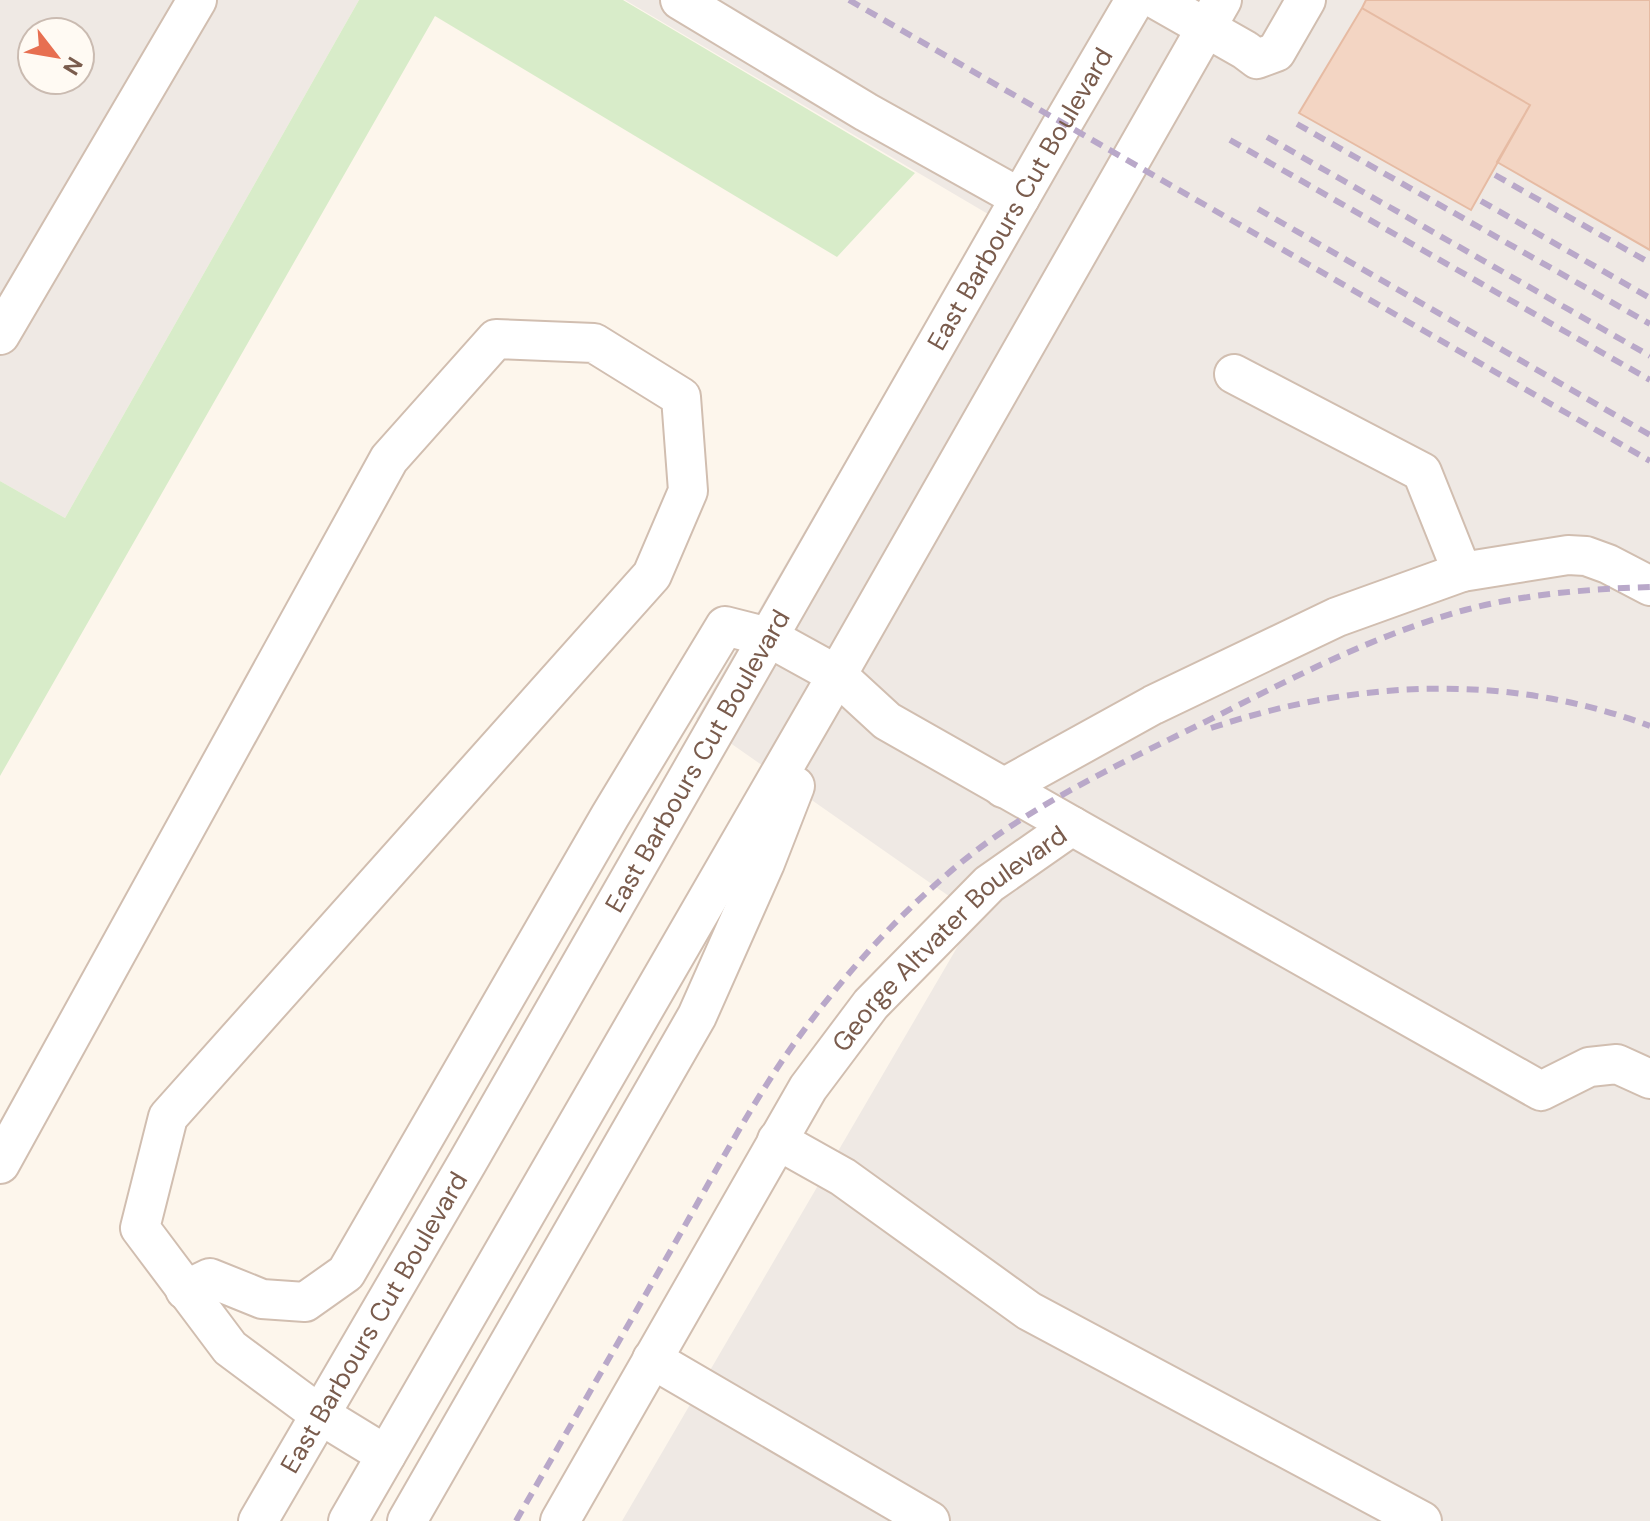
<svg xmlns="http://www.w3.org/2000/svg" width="1650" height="1521" viewBox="0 0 1650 1521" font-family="'DM Sans',sans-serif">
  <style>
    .industrial { fill: #efe9e4; fill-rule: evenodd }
    .green { fill: #d8ecc9 }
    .building { fill: #f3d5c3; stroke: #e6bba3; stroke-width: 2 }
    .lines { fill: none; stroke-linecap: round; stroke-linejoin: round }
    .minor-casing { stroke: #d1beb0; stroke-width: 42 }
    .minor { stroke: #fff; stroke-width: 38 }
    .rail { stroke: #b9a8c9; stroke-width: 6; stroke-dasharray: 12 8; stroke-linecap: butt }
    .labels { text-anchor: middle; stroke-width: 6; stroke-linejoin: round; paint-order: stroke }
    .street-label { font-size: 26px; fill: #7a5c4d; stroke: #fffaf3 }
  </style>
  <rect width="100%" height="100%" fill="#fdf6ec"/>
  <path class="industrial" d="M0 0H359L65 518 0 481ZM32 32H80V80H32Z
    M625 0H1650V1521H622L976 915 696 719 988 214Z"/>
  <path class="green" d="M359 0H623L915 173 837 257 435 16 0 776V481L65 518Z"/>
  <path class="building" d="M1366 0H1650V250L1497 162 1530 105 1362 8Z
    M1362 8 1530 105 1471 210 1299 113Z"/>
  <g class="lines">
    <g class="minor-casing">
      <g id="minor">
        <path d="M680 0 866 112 1020 198"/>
        <path d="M1157 0 1245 50 1257 59 1276 52 1306 0"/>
        <path d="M0 335 197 0"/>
        <path d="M1234 374 1422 472 1462 572 1568 555 1586 556 1608 564 1650 586"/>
        <path d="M1003 788 1153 705 1337 617 1462 572"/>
        <path d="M777 1140 843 1177 1029 1311 1422 1521"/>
        <path d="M0 1164 389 459 496 339 594 343 681 397 688 491 652 575 168 1117 140 1228 230 1348 319 1414 386 1455"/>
        <path d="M185 1290 210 1278 262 1299 305 1302 346 1273 610 816 725 626 768 637 837 675 887 721 1072 826"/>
        <path d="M652 1359 930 1521"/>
        <path id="s1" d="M258 1521 467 1163 1063 123 1135 0"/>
        <path d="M348 1521 837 675 1222 0"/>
        <path d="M407 1521 697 1016 765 863 795 786"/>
        <path id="s2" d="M560 1521 808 1088 871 1004 989 884 1072 826 1541 1091 1589 1067 1617 1064 1650 1079"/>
      </g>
    </g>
    <use href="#minor" class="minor"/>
    <path class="rail" d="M849 0 1650 461
      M1297 124 1650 324
      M1267 137 1650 356
      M1230 140 1650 380
      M1495 175 1650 263
      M1481 201 1650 298
      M1258 209 1650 435
      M1211 728C1355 680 1506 672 1650 726
      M516 1521C569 1428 622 1336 675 1243 711 1180 745 1115 786 1055 835 985 892 920 958 865 1037 800 1131 759 1221 714 1300 674 1378 634 1465 610 1525 594 1588 589 1650 587"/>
  </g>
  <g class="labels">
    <g class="street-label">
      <text dy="9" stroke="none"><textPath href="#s1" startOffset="1526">East Barbours Cut Boulevard</textPath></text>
      <text dy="9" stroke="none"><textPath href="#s1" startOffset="878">East Barbours Cut Boulevard</textPath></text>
      <text dy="9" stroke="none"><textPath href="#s2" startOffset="706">George Altvater Boulevard</textPath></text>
      <text dy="9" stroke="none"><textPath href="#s1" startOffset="230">East Barbours Cut Boulevard</textPath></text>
    </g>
  </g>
  <g transform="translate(56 56) rotate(121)"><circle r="38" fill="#fffaf3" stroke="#cabbb1" stroke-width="2"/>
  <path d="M0-6L14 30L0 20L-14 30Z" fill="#e76f51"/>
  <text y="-12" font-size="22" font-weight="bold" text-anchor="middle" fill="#7a5c4d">N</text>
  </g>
</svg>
